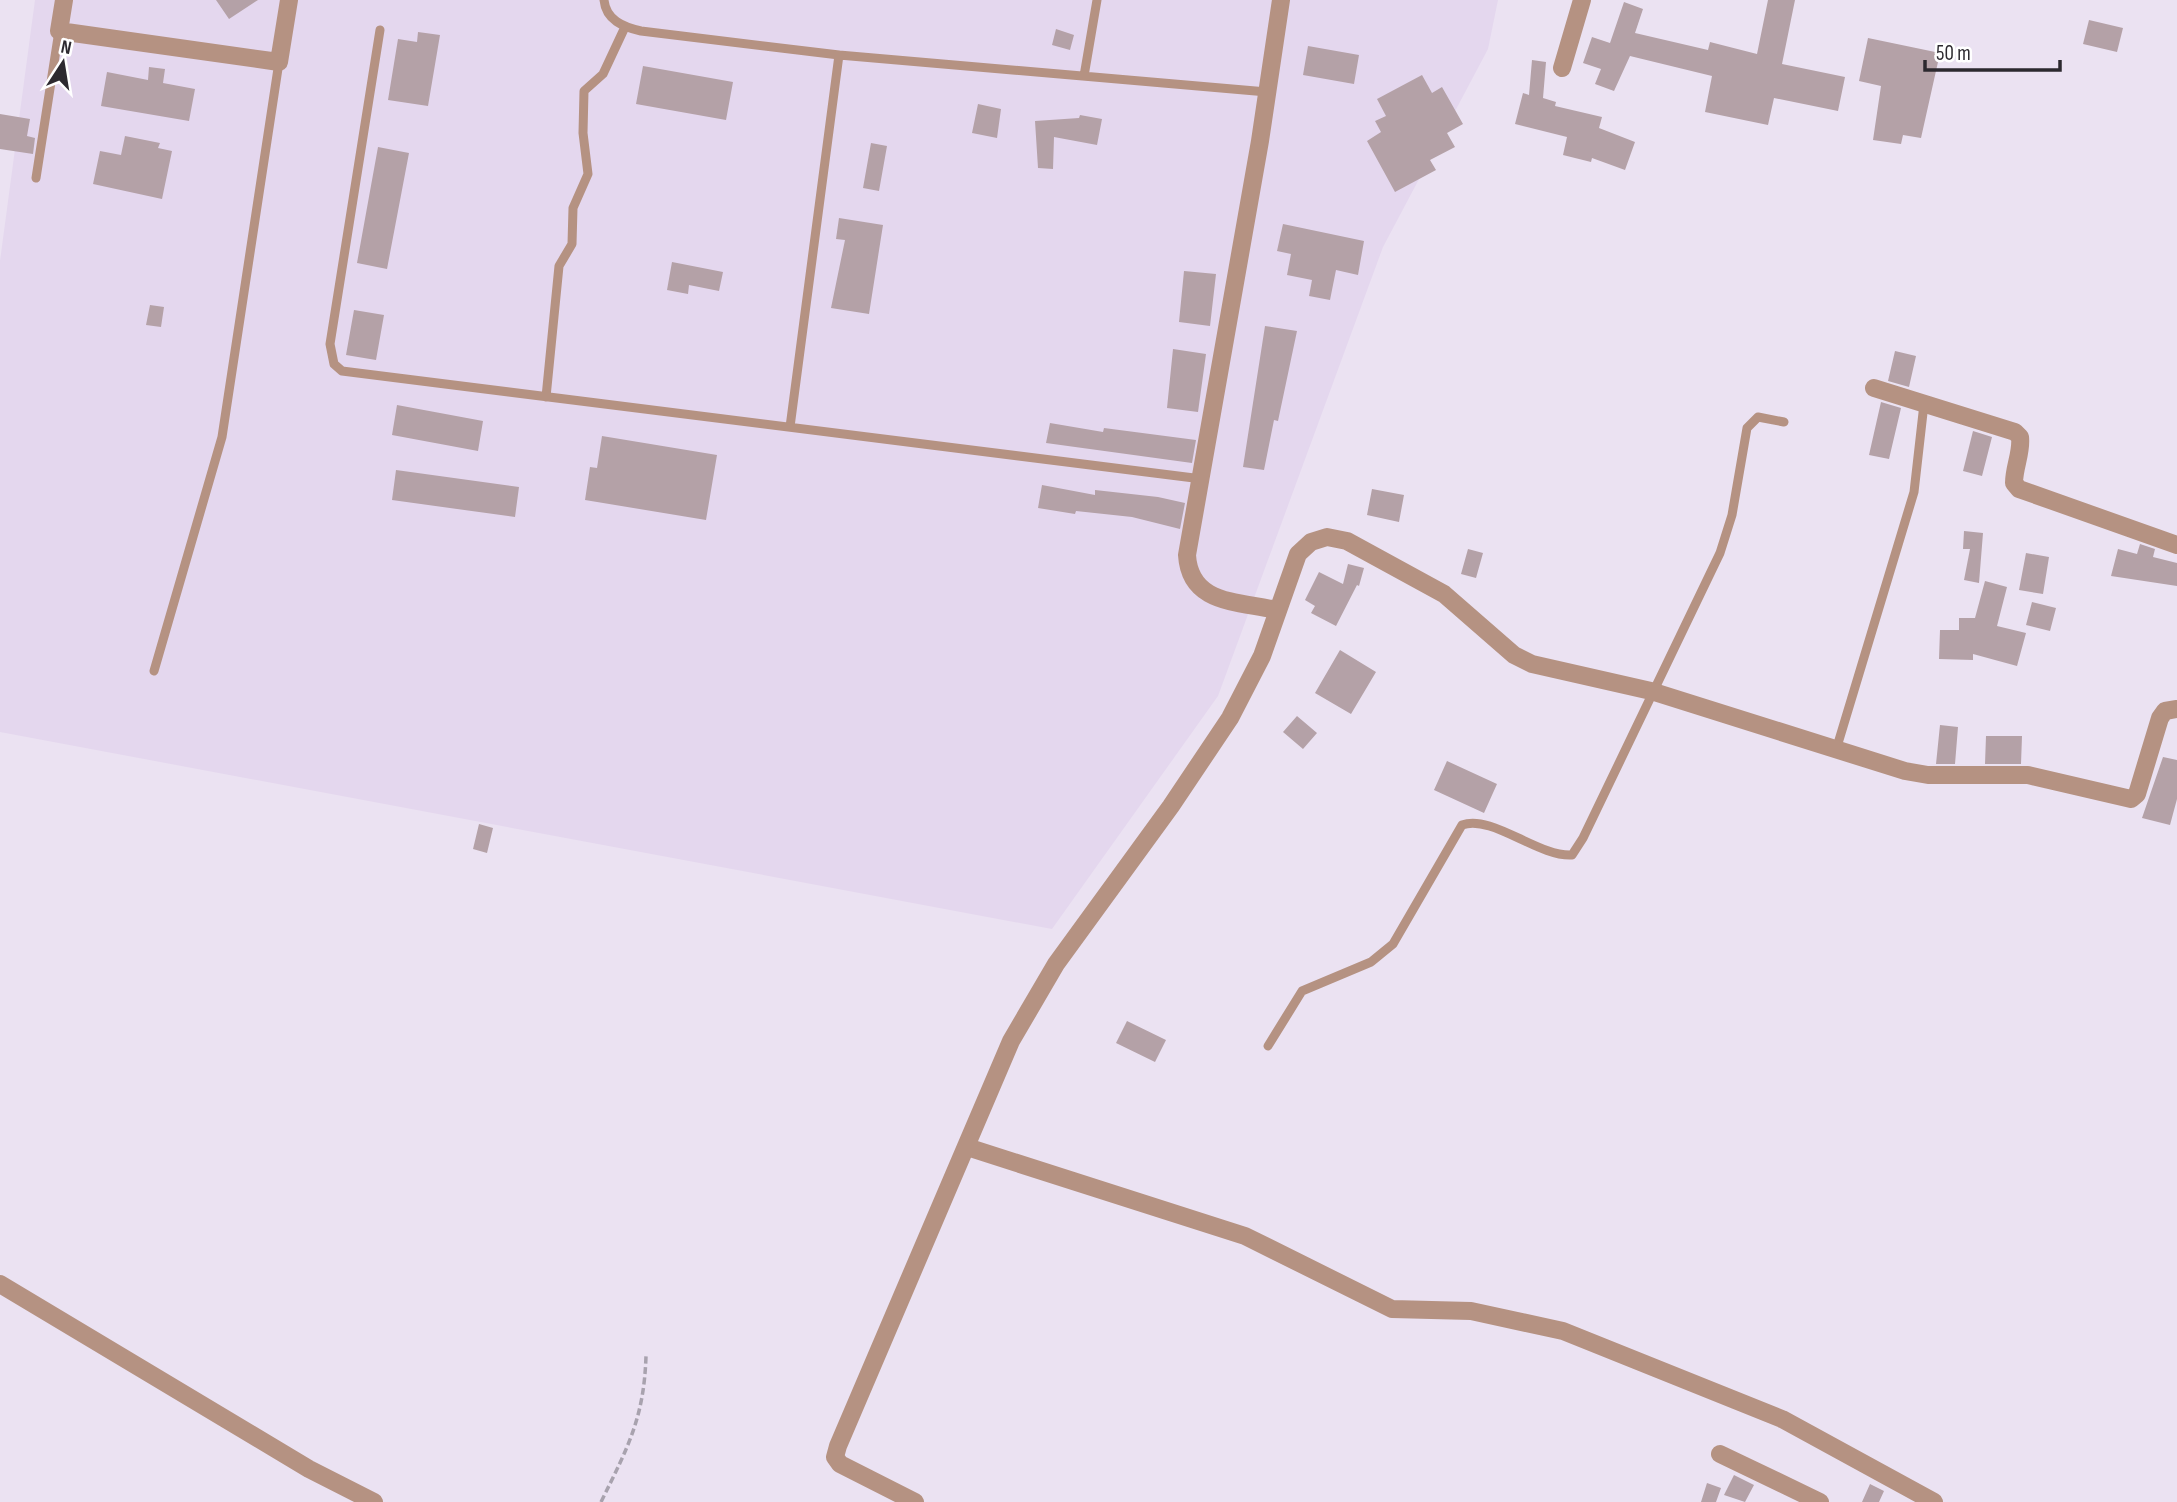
<svg xmlns="http://www.w3.org/2000/svg" width="2177" height="1502" viewBox="0 0 2177 1502" font-family="'Sofia Sans Condensed',sans-serif">
  <style>
    .built { fill: #e4d7ee }
    .building { fill: #b4a1a7 }
    .lines { fill: none; stroke-linecap: round; stroke-linejoin: round }
    .path { stroke: #a8a2ae; stroke-width: 3.5; stroke-dasharray: 7 3.5; stroke-linecap: butt }
    .service { stroke: #b59282; stroke-width: 9 }
    .minor { stroke: #b59282; stroke-width: 18 }
  </style>
  <rect width="100%" height="100%" fill="#ebe2f2"/>
  <path class="built" d="M35 0H1498L1488 49 1383 247 1218 696 1052 929 0 732V261Z"/>
  <path class="building" d="M216 0H258L229 19Z
    M1768 0H1795L1782 64 1845 77 1838 111 1774 98 1768 125 1705 112 1712 76 1630 56 1614 91 1595 84 1601 69 1583 63 1592 37 1610 43 1624 2 1643 9 1635 33 1708 50 1710 42 1757 54Z
    M2089 20 2123 28 2117 52 2083 44Z
    M1056 29 1074 35 1070 50 1052 45Z
    M418 32 440 35 428 106 388 100 398 39 417 42Z
    M1868 38 1940 53 1921 138 1903 135 1901 144 1873 140 1881 86 1859 81Z
    M1308 46 1359 55 1354 84 1303 75Z
    M1532 60 1546 62 1543 98 1556 102 1555 106 1602 117 1599 128 1635 142 1625 170 1592 158 1591 162 1563 155 1567 137 1515 124 1523 93 1529 95Z
    M643 66 733 82 726 120 636 104Z
    M149 67 165 69 163 83 195 89 189 121 101 106 107 72 148 80Z
    M1422 75 1432 93 1442 87 1463 124 1447 133 1455 147 1430 160 1436 170 1395 192 1367 141 1381 132 1375 121 1386 116 1377 99Z
    M978 104 1001 109 997 138 972 133Z
    M0 114 30 119 27 136 35 138 33 154 0 149Z
    M1080 115 1102 119 1097 145 1054 137 1053 169 1038 168 1035 121 1079 118Z
    M125 136 160 143 158 148 172 151 162 199 93 184 100 151 121 155Z
    M871 143 887 146 879 191 863 188Z
    M378 147 409 153 387 269 357 263Z
    M839 218 883 225 869 314 831 308 845 240 836 239Z
    M1283 224 1364 241 1358 275 1336 270 1330 300 1309 296 1312 280 1287 275 1291 254 1277 251Z
    M672 262 723 272 719 291 689 285 688 294 667 290Z
    M1184 271 1216 274 1210 326 1179 322Z
    M150 305 164 307 161 327 146 325Z
    M354 310 384 315 376 360 346 355Z
    M1265 326 1297 331 1278 421 1274 420 1264 470 1243 467Z
    M1173 349 1206 354 1198 412 1167 408Z
    M1895 351 1916 356 1909 387 1888 381Z
    M1881 402 1901 408 1889 459 1869 455Z
    M397 405 483 421 478 451 392 435Z
    M1050 423 1103 432 1104 428 1196 440 1192 463 1046 443Z
    M1973 431 1992 437 1982 476 1963 471Z
    M602 436 717 455 706 520 585 500 590 467 597 468Z
    M396 470 519 487 515 517 392 500Z
    M1042 485 1095 495V490L1158 497 1185 503 1180 529 1132 517 1076 511 1075 514 1038 508Z
    M1372 489 1404 495 1399 522 1367 515Z
    M1964 531 1983 533 1979 583 1964 580 1970 549H1963Z
    M2140 544 2155 549 2153 557 2177 563V586L2111 576 2118 549 2137 554Z
    M1468 549 1483 553 1476 578 1461 574Z
    M2026 553 2049 557 2043 594 2019 590Z
    M1348 564 1364 568 1359 586 1357 585 1336 626 1311 613 1315 606 1305 600 1319 572 1343 584Z
    M1985 581 2007 587 1997 626 2026 633 2017 666 1973 654V660L1939 659 1940 630H1959V618H1975Z
    M2032 602 2056 608 2050 631 2026 625Z
    M1340 650 1376 672 1351 714 1315 693Z
    M1297 716 1317 733 1303 749 1283 732Z
    M1940 725 1958 727 1955 764H1936Z
    M1986 736H2022L2021 764H1985Z
    M2163 757 2177 760V799L2170 825 2142 818Z
    M1447 761 1497 784 1484 813 1434 790Z
    M479 824 493 828 487 853 473 849Z
    M1127 1021 1166 1040 1155 1062 1116 1043Z
    M1734 1475 1754 1485 1745 1502 1724 1495Z
    M1707 1483 1721 1488 1716 1502H1701Z
    M1870 1484 1884 1491 1879 1502H1862Z"/>
  <g class="lines">
    <path class="path" d="M601 1502C628 1447 644 1418 646 1356"/>
    <path class="service" d="M604 0C606 20 623 27 641 31L839 55 1267 92
      M380 30 330 344 334 364 342 371 1202 479
      M1084 76 1097 0
      M36 178 59 31
      M546 397 559 266 572 244 573 208 588 174 583 133 584 91 603 74 625 27
      M790 427 839 55
      M154 671 222 437 279 62
      M1836 750 1914 492 1924 404
      M1268 1046 1302 991 1371 962 1393 944 1462 825C1492 814 1538 857 1572 855L1583 838 1720 553 1732 515 1747 428 1758 417 1784 422"/>
    <path class="minor" d="M64 0 59 31 279 62 289 0
      M1562 68 1582 0
      M1874 388 2015 432 2020 437C2022 452 2014 467 2014 483L2019 489 2177 545
      M1276 610C1236 601 1190 604 1187 555L1260 141 1281 0
      M967 1147 1245 1236 1392 1309 1471 1311 1563 1331 1782 1419 1934 1502
      M0 1284 309 1469 374 1502
      M1720 1454 1820 1502
      M915 1502 840 1464 835 1457 838 1446 1011 1041 1056 964 1171 806 1230 718 1262 656 1298 554 1311 542 1327 537 1347 541 1444 594 1514 655 1532 664 1651 691 1905 771 1928 775H2028L2131 799 2137 794 2160 718 2165 711 2177 709"/>
  </g>
  <g transform="translate(63 63) rotate(12)" stroke="#ffffff" stroke-width="5" paint-order="stroke">
  <path d="M0-5L12 26L0 18L-12 26Z" fill="#2c292f"/>
  <text y="-10" font-size="19" font-weight="bold" text-anchor="middle" fill="#2c292f">N</text>
  </g>
  <path d="M1925 60v10h135v-10" fill="none" stroke="#2c292f" stroke-width="3.5"/>
  <text x="1936" y="60" font-size="21" fill="#2c292f" stroke="#ffffff" stroke-width="5" paint-order="stroke">50 m</text>
</svg>
